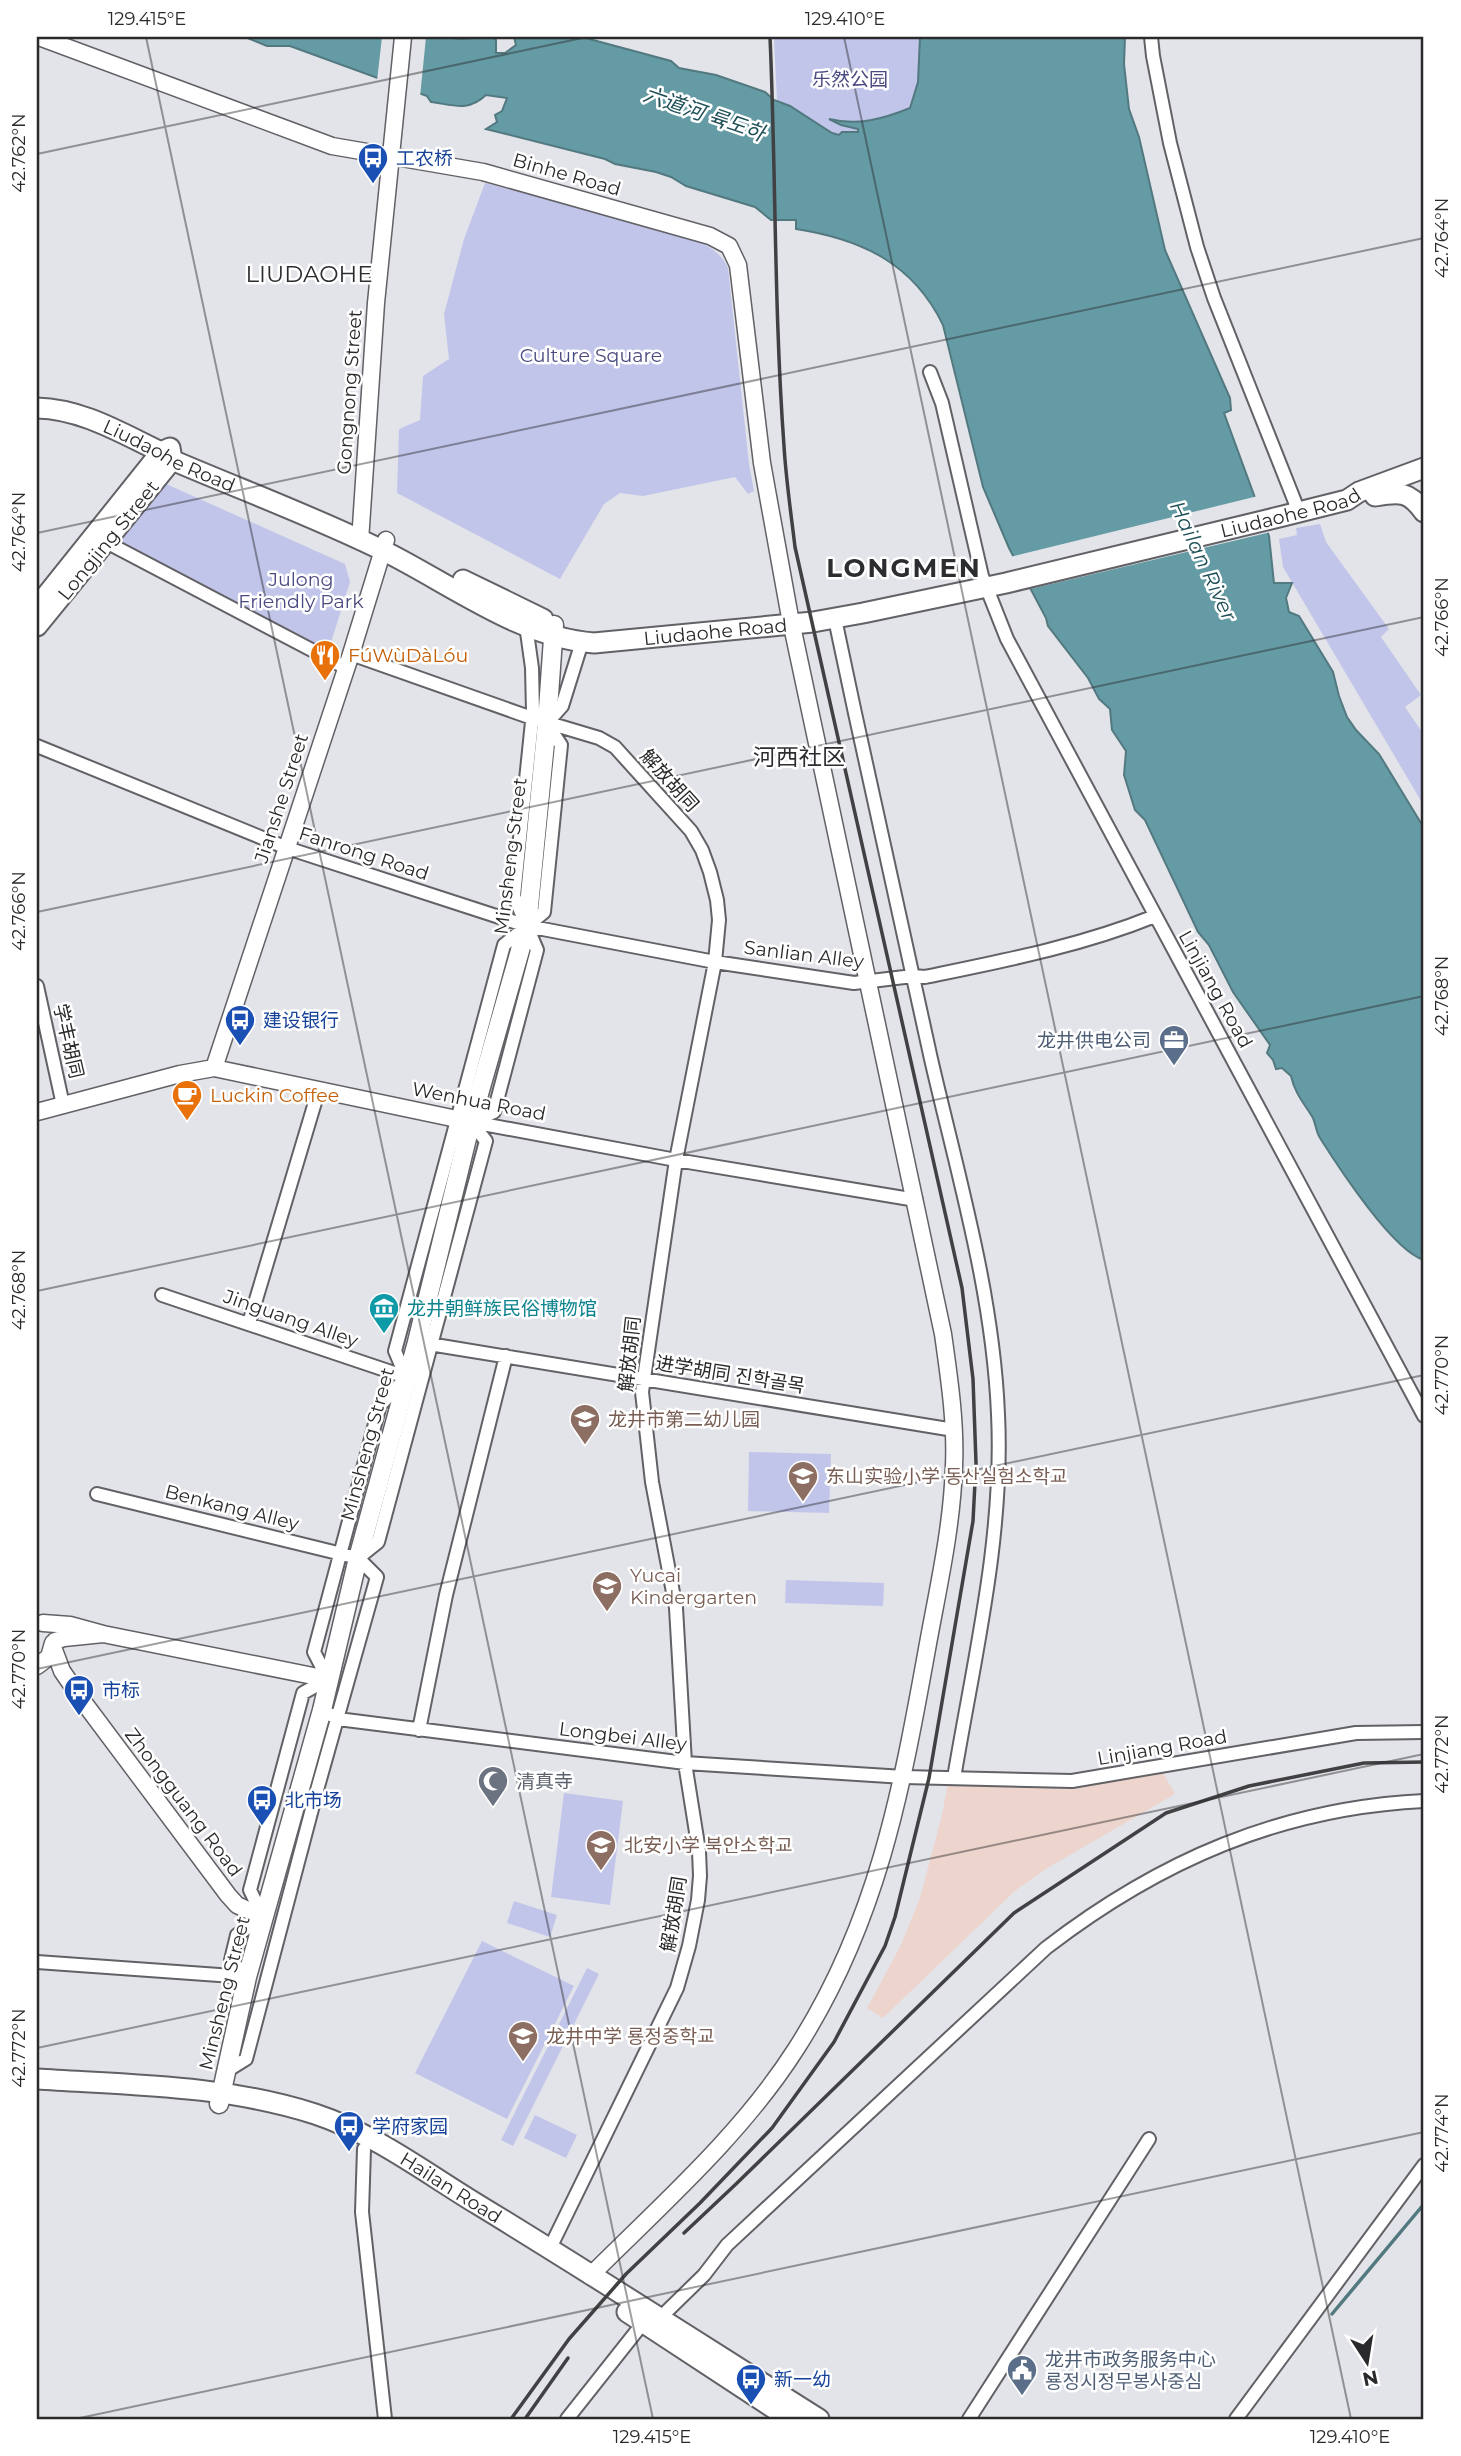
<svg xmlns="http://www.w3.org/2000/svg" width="1461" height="2456" viewBox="0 0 1461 2456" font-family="Montserrat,'Noto Sans SC','Noto Sans KR',sans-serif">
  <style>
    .industrial { fill: #edd4cc }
    .green { fill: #c2c5ea }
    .water { fill: #659ba4; stroke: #537980; stroke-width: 2 }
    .pier { fill: #e3e4e9 }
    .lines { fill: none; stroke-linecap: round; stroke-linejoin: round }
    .stream { stroke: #537980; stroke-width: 3.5 }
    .minor-casing { stroke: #616166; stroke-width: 16 }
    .tertiary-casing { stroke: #616166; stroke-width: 19 }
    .secondary-casing { stroke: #616166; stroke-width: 21 }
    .primary-casing { stroke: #616166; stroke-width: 23 }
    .trunk-casing { stroke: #616166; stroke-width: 23 }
    .minor { stroke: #fff; stroke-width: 12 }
    .tertiary { stroke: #fff; stroke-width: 16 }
    .secondary { stroke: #fff; stroke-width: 18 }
    .primary { stroke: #fff; stroke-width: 19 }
    .trunk { stroke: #fff; stroke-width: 19 }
    .rail { stroke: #414143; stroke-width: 3.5 }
    .ticks { fill: none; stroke: #2a2a2c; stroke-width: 2; stroke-opacity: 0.45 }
    .labels { text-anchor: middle; stroke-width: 5; stroke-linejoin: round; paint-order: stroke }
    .park-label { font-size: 19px; fill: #494a80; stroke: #fff }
    .transit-label { font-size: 19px; fill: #164399; stroke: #fff; text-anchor: start }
    .street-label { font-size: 19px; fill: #2a2a2c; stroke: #fff }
    .food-label { font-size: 19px; fill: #c56008; stroke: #fff; text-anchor: start }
    .service-label { font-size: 19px; fill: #4e5e75; stroke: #fff; text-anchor: end }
    .culture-label { font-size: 19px; fill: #0d838f; stroke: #fff; text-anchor: start }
    .education-label { font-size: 19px; fill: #785e54; stroke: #fff; text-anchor: start }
    .worship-label { font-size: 19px; fill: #5b616d; stroke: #fff; text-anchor: start }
    .water-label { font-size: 21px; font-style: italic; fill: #1f4f57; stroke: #fff }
    .quarter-label { font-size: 23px; fill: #2c2d31; stroke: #fff }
    .district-label { font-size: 26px; font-weight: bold; letter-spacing: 2px; fill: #2c2d31; stroke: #fff }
    .neatline { fill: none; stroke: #2a2a2c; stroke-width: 2.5 }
    .ticks-label { font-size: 18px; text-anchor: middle; fill: #2a2a2c }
  </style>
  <rect width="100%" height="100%" fill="#e3e4e9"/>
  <path class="industrial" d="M1163 1773 1175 1794 1049 1867 1016 1890 883 2018 867 2008 900 1947 920 1898 941 1819 948 1784 1077 1786Z"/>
  <path class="green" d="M774 37H920L918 82 910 108C885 118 860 126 833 120L841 125 858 128V132L839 135 832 133 790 106 777 101Z
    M485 183 688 236C704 244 720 250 728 268L749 464 754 491 748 494 735 477 643 496 620 493 604 504 560 579 397 493 399 429 420 420 423 376 449 359 444 314 464 239Z
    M155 479 345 564 350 582 328 652 114 540Z
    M1320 524 1326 542 1389 629 1381 637 1421 695 1405 707 1424 735V806L1283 567 1279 539 1297 535 1296 528Z
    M749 1452 831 1454 829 1513 748 1511Z
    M786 1580 884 1583 883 1606 785 1603Z
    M564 1793 623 1801 610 1905 551 1897Z
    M514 1901 557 1915 550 1937 507 1923Z
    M482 1941 574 1986 507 2119 415 2073Z
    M587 1968 599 1974 513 2146 501 2140Z
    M535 2115 577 2135 566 2158 524 2138Z"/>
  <path class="water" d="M245 37H442L461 39 492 37 496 40V53H505L516 45 514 37H582L671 61 679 68 716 75 765 92 774 100 790 106 832 133 839 135 842 132H858V129L841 125 829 119C858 126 883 119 910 108L918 82 920 37H1125L1124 64 1129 109 1139 137 1165 250 1230 398 1231 410 1224 413 1269 536 1274 583H1292L1286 598 1289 612 1299 616 1333 672 1339 696 1347 717 1356 730 1379 754 1424 828V1260C1393 1251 1339 1168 1320 1138 1316 1132 1316 1125 1313 1118 1304 1103 1295 1094 1291 1076L1282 1068 1276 1069 1273 1060 1267 1053 1270 1045 1233 992 1209 945 1198 932 1145 820 1135 810 1124 775 1126 751 1112 730 1110 709 1099 699 1088 678 1048 626 1046 618 1009 548 983 487 943 325C913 263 861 239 796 229V220H771L755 207 686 186 671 177 656 172 615 164 605 159 486 129 497 122 495 115 502 111 507 98 486 95C468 112 454 105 431 102L427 96 290 46H267Z"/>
  <path class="pier" d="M382 37H426L420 97 377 81Z
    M1258 496 1271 532 1026 590 1010 557Z"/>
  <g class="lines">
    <path class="stream" d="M1332 2314 1424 2204"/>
    <g class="minor-casing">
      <path id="minor" d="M1151 37 1153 56 1170 143 1197 247 1214 298 1295 502 1297 513
        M930 372 942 403 982 576 1007 639 1424 1416
        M106 542 346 668
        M835 619C866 766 898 913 931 1059 958 1176 993 1293 998 1414 1004 1537 974 1658 954 1778
        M351 654 532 718 599 738 615 747 691 831 702 850 710 872 717 900 719 920 715 962 676 1160 642 1392 652 1482 676 1608 685 1763 699 1851 700 1876 698 1900 689 1946 677 1988 550 2248
        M547 723 562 706 582 642
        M37 746 287 848 527 926 715 962 854 983 913 976 925 977C1003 961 1081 946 1155 916
        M37 986 63 1105
        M471 1122 494 1112 537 950 514 896 533 712 532 668 526 625
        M472 1122 676 1160 916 1200
        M162 1295 406 1377
        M249 1323 319 1089
        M417 1342 954 1430
        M406 1377 395 1351 504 945 544 912 561 745 547 724
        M97 1494 358 1558
        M358 1558 378 1542 486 1141 471 1122
        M322 1710 338 1719 685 1763 904 1777 1072 1781 1356 1733 1424 1732
        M419 1730 446 1595 506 1356
        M37 1962 247 1977
        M247 1977 231 1960 237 1935 263 1917 250 1890 303 1693 328 1679 314 1652 380 1405 406 1378
        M225 2072 246 2059 317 1790 377 1577 358 1558
        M364 2149 362 2212 385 2419
        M660 2318 704 2275 727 2245 1046 1948C1159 1861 1280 1808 1424 1801
        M567 2419 643 2323
        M969 2419 1149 2139
        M1236 2419 1424 2165"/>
    </g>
    <g class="tertiary-casing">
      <path id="tertiary" d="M39 37 332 146 483 172 710 236 729 246 738 265 762 463 789 612 943 1334C949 1377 956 1422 954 1466 952 1528 938 1588 927 1649 901 1793 877 1923 796 2049 741 2135 662 2204 590 2276
        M360 541 376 303 403 37
        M214 1068 351 654 386 540
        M37 1112 180 1074 214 1068 471 1122
        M43 1623 70 1625 103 1634 64 1638 55 1641 53 1647
        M103 1634 328 1679
        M53 1647 62 1671 82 1700 228 1895 237 1905 263 1917
        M37 1666 49 1657 53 1643"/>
    </g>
    <g class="secondary-casing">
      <path id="secondary" d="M219 2104 247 1977 322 1710 358 1558 417 1342 471 1122 527 926 547 723 554 625"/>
    </g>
    <g class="primary-casing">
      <path id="primary" d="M37 607 161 452 170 448 172 460 37 626"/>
    </g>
    <g class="trunk-casing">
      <g id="trunk">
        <path id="s1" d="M37 408C82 409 121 433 161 452L172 460C242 490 315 517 384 551 449 583 520 638 594 643L813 622 863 613 1006 583 1283 516 1347 500 1359 492 1424 468"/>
        <path d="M1375 496C1400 492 1409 491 1424 512"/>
        <path d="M463 580 543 619"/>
        <path id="s2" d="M37 2079C131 2085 225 2085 315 2114 373 2133 426 2173 477 2204 592 2274 705 2347 819 2419"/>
        <path d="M627 2312 790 2419"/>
      </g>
    </g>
    <use href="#minor" class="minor"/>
    <use href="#tertiary" class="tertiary"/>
    <use href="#secondary" class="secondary"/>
    <use href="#primary" class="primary"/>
    <use href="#trunk" class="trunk"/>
    <path class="rail" d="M684 2233 736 2184 1014 1913 1166 1813 1249 1786 1364 1763 1424 1762
      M511 2419 569 2339 626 2274 700 2203 772 2128 834 2042 885 1946 895 1917 929 1778 973 1521 976 1463 973 1379 962 1288 795 547C791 513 786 480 784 446 774 310 776 173 770 37
      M525 2419 568 2358"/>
  </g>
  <path class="ticks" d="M146 37 653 2419M844 37 1351 2419M37 154 587 37M37 533 1424 238M37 912 1424 617M37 1291 1424 996M37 1669 1424 1375M37 2048 1424 1754M75 2419 1424 2132"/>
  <defs>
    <g id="bus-pin" transform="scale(1.575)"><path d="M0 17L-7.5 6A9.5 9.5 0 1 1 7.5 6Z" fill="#1a4fb4" stroke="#fff"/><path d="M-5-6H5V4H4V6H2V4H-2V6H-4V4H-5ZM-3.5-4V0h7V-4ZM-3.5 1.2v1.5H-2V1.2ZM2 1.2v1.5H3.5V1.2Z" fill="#fff"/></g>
    <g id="restaurant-pin" transform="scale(1.575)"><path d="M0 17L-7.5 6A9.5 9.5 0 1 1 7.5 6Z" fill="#e8710a" stroke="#fff"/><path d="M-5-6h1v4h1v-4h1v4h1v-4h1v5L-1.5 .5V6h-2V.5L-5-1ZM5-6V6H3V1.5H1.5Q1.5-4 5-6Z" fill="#fff"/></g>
    <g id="office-pin" transform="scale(1.575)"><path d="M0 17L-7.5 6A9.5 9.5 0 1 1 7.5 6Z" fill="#5c6f8a" stroke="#fff"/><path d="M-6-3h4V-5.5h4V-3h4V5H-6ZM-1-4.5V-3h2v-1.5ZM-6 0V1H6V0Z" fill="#fff"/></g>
    <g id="cafe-pin" transform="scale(1.575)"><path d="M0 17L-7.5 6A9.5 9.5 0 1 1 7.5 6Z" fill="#e8710a" stroke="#fff"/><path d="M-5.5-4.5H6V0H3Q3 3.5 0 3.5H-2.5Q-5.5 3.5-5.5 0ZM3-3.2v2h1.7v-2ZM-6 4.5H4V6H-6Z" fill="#fff"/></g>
    <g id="museum-pin" transform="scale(1.575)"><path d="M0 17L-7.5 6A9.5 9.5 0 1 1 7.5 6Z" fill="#0f9aa8" stroke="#fff"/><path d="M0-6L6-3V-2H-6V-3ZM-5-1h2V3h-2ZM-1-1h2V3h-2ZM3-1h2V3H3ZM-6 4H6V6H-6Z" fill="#fff"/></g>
    <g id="school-pin" transform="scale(1.575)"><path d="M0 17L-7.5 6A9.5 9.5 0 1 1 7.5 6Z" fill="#8d6e63" stroke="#fff"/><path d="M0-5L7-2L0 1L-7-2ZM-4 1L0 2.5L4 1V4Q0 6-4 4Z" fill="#fff"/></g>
    <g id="mosque-pin" transform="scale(1.575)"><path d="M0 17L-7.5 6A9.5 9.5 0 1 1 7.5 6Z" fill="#6b7280" stroke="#fff"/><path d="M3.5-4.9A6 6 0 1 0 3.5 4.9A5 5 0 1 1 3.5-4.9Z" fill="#fff"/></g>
    <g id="civic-pin" transform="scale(1.575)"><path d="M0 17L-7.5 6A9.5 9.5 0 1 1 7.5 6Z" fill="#5c6f8a" stroke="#fff"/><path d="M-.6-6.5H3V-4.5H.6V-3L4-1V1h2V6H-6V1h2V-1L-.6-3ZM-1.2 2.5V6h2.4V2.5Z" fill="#fff"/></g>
  </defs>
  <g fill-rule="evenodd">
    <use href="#bus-pin" x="373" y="158"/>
    <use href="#restaurant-pin" x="325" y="655"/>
    <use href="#bus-pin" x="240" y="1020"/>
    <use href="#office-pin" x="1174" y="1040"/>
    <use href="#cafe-pin" x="187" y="1095"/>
    <use href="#museum-pin" x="384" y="1308"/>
    <use href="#school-pin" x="585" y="1419"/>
    <use href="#school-pin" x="803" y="1476"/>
    <use href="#school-pin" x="607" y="1586"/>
    <use href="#bus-pin" x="79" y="1690"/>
    <use href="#mosque-pin" x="493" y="1781"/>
    <use href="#bus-pin" x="262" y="1800"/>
    <use href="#school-pin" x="601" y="1845"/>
    <use href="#school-pin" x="523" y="2036"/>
    <use href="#bus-pin" x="349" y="2126"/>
    <use href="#civic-pin" x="1022" y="2370"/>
    <use href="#bus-pin" x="751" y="2379"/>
  </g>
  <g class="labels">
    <g class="park-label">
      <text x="850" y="86">乐然公园</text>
      <text x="591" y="362">Culture Square</text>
      <text x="301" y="586">Julong<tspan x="301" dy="22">Friendly Park</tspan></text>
    </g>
    <g class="transit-label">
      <text x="396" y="165">工农桥</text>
      <text x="263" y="1027">建设银行</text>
      <text x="102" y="1697">市标</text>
      <text x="285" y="1807">北市场</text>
      <text x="372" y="2133">学府家园</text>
      <text x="774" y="2386">新一幼</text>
    </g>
    <g class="street-label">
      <text transform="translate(567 174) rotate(16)" y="7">Binhe Road</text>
      <text transform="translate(349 392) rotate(-86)" y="7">Gongnong Street</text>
      <text dy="7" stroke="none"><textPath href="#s1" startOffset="142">Liudaohe Road</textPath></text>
      <text dy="7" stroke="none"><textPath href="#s1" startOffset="1318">Liudaohe Road</textPath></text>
      <text transform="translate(108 540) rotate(-51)" y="7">Longjing Street</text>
      <text dy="7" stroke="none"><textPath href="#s1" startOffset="730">Liudaohe Road</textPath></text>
      <text transform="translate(670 780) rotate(48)" y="7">解放胡同</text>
      <text transform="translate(281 798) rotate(-72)" y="7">Jianshe Street</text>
      <text transform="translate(364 853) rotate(18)" y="7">Fanrong Road</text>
      <text transform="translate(510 856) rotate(-83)" y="7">Minsheng Street</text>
      <text transform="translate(804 954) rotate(7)" y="7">Sanlian Alley</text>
      <text transform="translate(1216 989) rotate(61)" y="7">Linjiang Road</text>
      <text transform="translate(69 1041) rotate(77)" y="7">学丰胡同</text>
      <text transform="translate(479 1101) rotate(11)" y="7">Wenhua Road</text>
      <text transform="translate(291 1318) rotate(19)" y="7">Jinguang Alley</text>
      <text transform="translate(629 1354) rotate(-84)" y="7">解放胡同</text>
      <text transform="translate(730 1374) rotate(9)" y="7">进学胡同 진학골목</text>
      <text transform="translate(367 1444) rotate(-75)" y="7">Minsheng Street</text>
      <text transform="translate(232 1507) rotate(14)" y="7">Benkang Alley</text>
      <text transform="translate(623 1736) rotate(7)" y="7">Longbei Alley</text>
      <text transform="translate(1162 1747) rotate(-10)" y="7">Linjiang Road</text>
      <text transform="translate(184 1802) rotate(53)" y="7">Zhongguang Road</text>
      <text transform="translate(673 1914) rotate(-81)" y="7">解放胡同</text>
      <text transform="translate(224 1993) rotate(-76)" y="7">Minsheng Street</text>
      <text dy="7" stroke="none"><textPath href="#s2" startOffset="436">Hailan Road</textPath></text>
    </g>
    <g class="food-label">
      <text x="348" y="662">FúWùDàLóu</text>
      <text x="210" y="1102">Luckin Coffee</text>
    </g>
    <g class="service-label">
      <text x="1151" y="1047">龙井供电公司</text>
      <text x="1045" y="2366" text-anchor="start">龙井市政务服务中心<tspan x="1045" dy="22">룡정시정무봉사중심</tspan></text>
    </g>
    <g class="culture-label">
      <text x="407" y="1315">龙井朝鲜族民俗博物馆</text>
    </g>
    <g class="education-label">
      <text x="608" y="1426">龙井市第二幼儿园</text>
      <text x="826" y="1483">东山实验小学 동산실험소학교</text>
      <text x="630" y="1582">Yucai<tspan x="630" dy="22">Kindergarten</tspan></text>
      <text x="624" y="1852">北安小学 북안소학교</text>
      <text x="546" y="2043">龙井中学 룡정중학교</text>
    </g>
    <g class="worship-label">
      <text x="516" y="1788">清真寺</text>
    </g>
    <g class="water-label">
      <text transform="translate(704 114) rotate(19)" y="7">六道河 륙도하</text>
      <text transform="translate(1203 561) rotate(65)" y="7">Hailan River</text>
    </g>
    <g class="quarter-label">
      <text x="309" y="282">LIUDAOHE</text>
      <text x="799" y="765">河西社区</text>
    </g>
    <g class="district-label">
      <text x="904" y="577">LONGMEN</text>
    </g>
  </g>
  <rect width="1461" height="2456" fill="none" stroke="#ffffff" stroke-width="77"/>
  <g transform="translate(1367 2362) rotate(168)" stroke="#ffffff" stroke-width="5" paint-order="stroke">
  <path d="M0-5L12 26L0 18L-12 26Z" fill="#2a2a2c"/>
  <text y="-10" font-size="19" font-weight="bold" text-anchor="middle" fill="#2a2a2c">N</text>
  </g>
  <rect x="38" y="38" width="1384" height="2380" class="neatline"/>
  <g class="ticks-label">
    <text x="147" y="25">129.415°E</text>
    <text x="845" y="25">129.410°E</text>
    <text transform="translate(19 153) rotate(-90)" y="6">42.762°N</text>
    <text transform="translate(1442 238) rotate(-90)" y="6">42.764°N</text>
    <text transform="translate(19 532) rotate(-90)" y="6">42.764°N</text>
    <text transform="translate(1442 617) rotate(-90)" y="6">42.766°N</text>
    <text transform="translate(19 911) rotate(-90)" y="6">42.766°N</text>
    <text transform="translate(1442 996) rotate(-90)" y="6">42.768°N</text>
    <text transform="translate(19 1290) rotate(-90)" y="6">42.768°N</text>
    <text transform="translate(1442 1375) rotate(-90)" y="6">42.770°N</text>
    <text transform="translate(19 1669) rotate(-90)" y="6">42.770°N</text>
    <text transform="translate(1442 1754) rotate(-90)" y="6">42.772°N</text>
    <text transform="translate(19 2048) rotate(-90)" y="6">42.772°N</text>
    <text transform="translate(1442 2133) rotate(-90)" y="6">42.774°N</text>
    <text x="652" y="2443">129.415°E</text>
    <text x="1350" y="2443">129.410°E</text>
  </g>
</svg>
